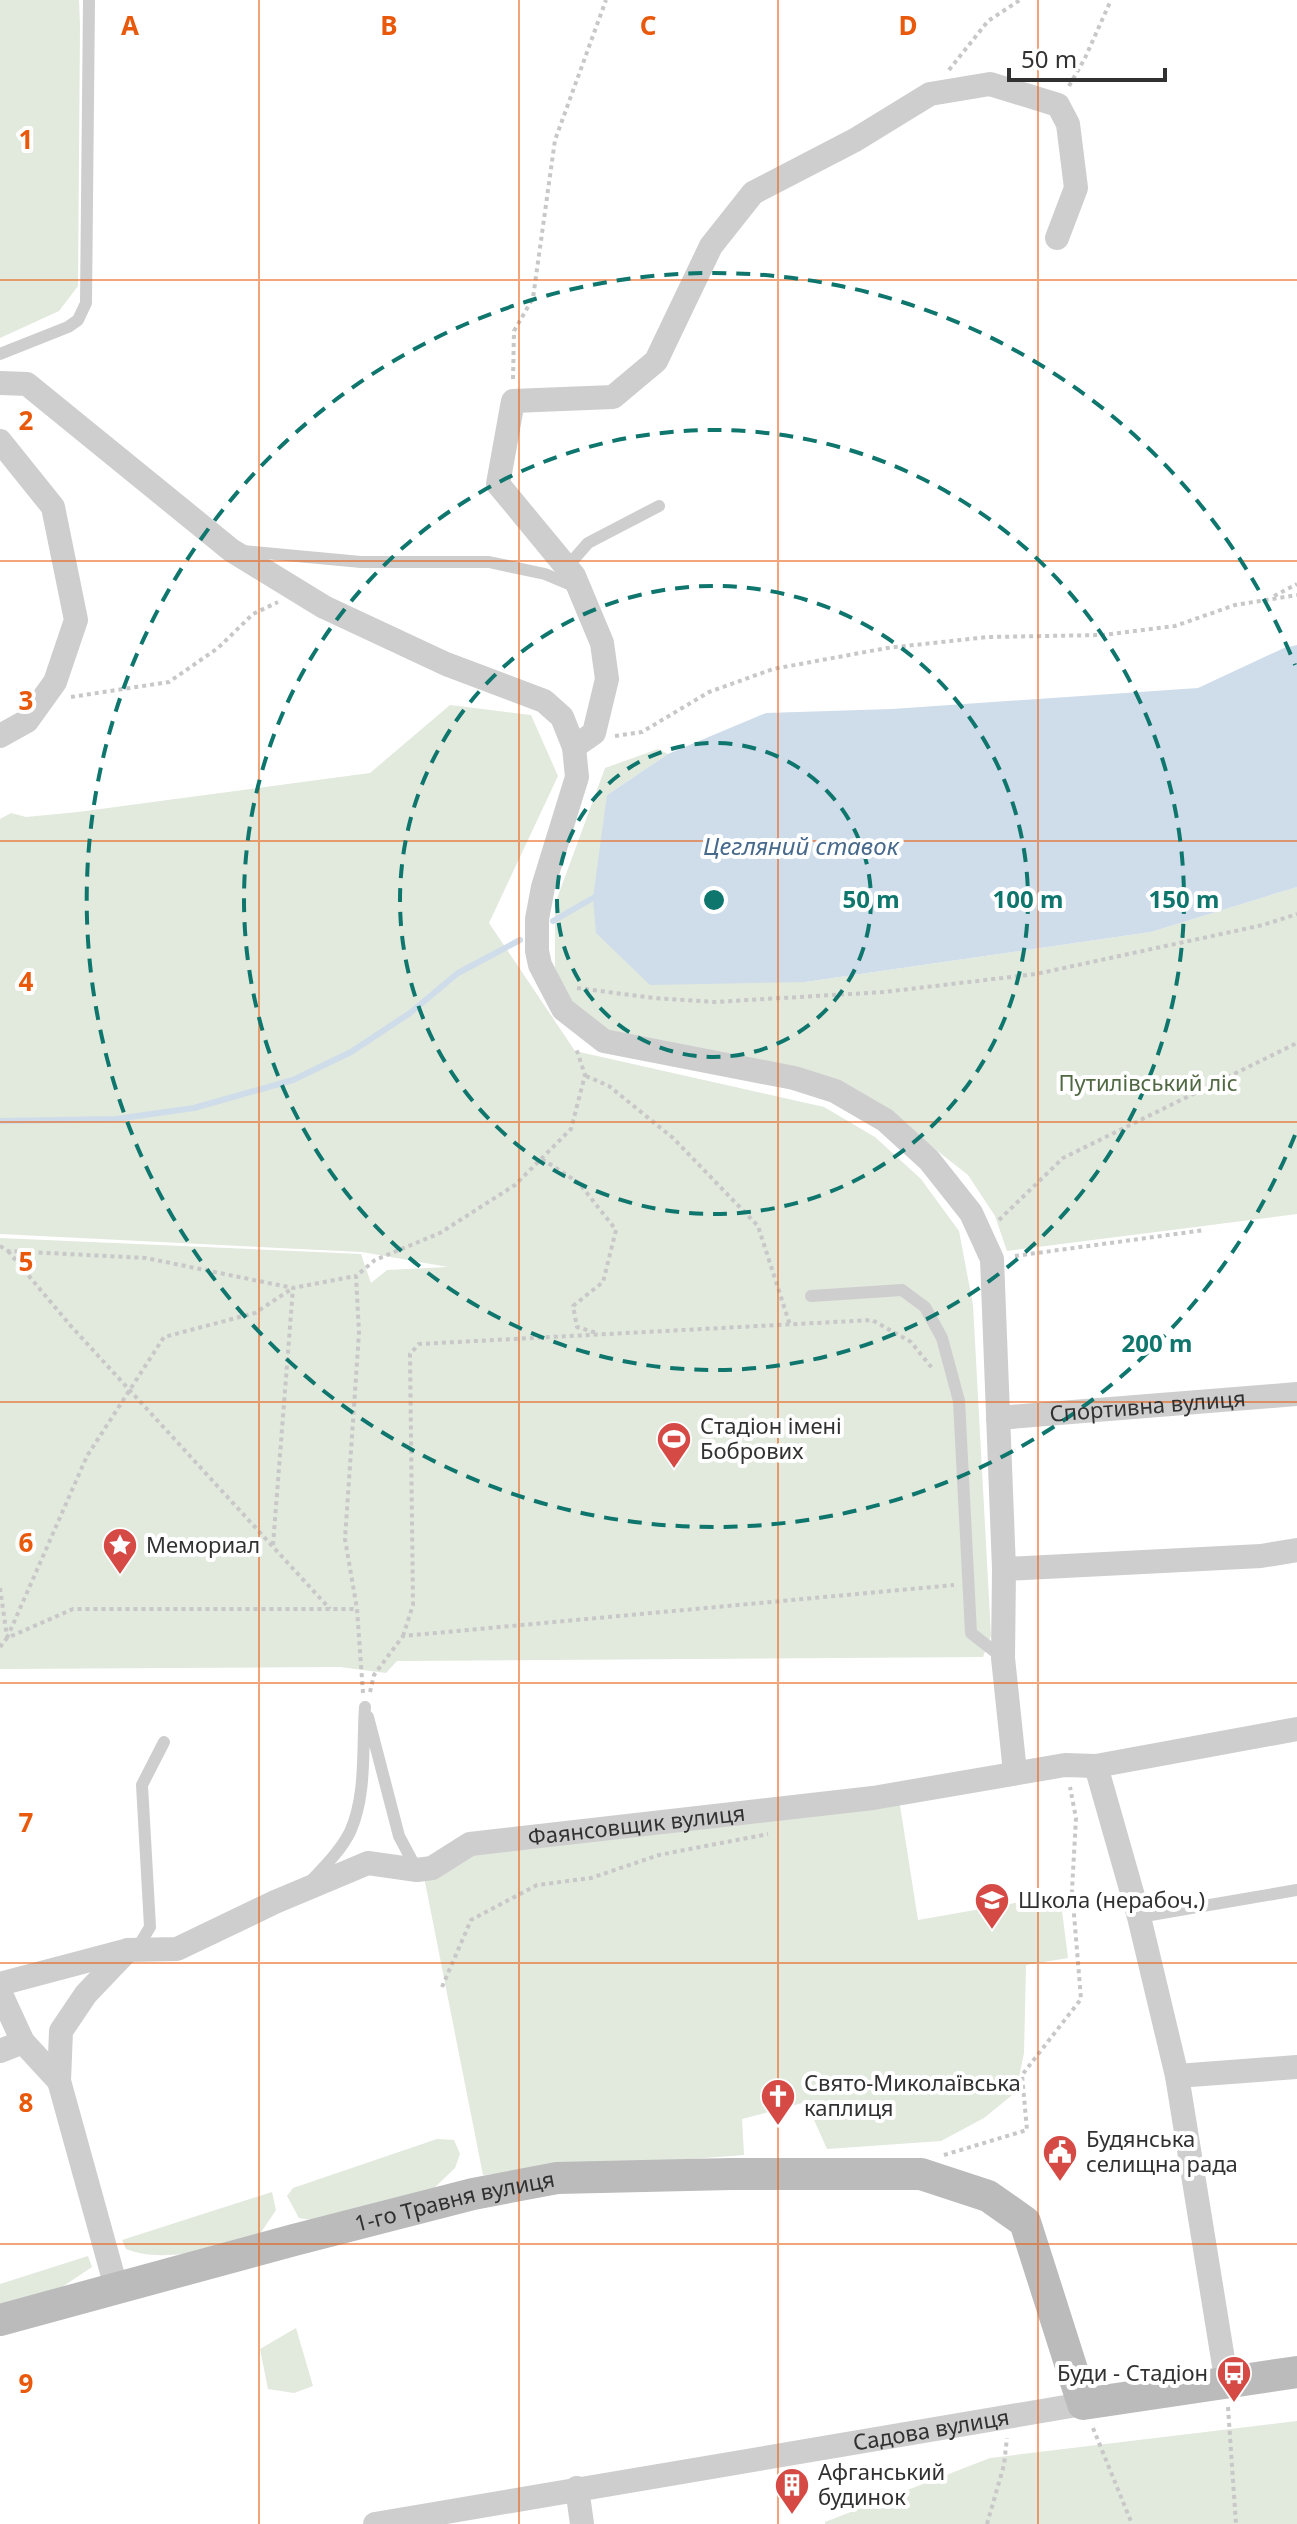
<svg xmlns="http://www.w3.org/2000/svg" width="1297" height="2524" viewBox="0 0 1297 2524" font-family="'Noto Sans',sans-serif">
  <style>
    .green { fill: #e2e9dd }
    .water { fill: #cfdcea }
    .lines { fill: none; stroke-linecap: round; stroke-linejoin: round }
    .stream { stroke: #cfdcea; stroke-width: 6 }
    .path { stroke: #c8c8c8; stroke-width: 4; stroke-dasharray: 4 4; stroke-linecap: butt }
    .lane { stroke: #cecece; stroke-width: 12 }
    .street { stroke: #cecece; stroke-width: 24 }
    .secondary { stroke: #bbb; stroke-width: 32 }
    .grid { fill: none; stroke: #e8590c; stroke-width: 2; stroke-opacity: 0.55 }
    .ring { fill: none; stroke: #0f766e; stroke-width: 4; stroke-dasharray: 14 10 }
    .labels { text-anchor: middle; stroke-width: 8; stroke-linejoin: round; paint-order: stroke }
    .park-label { font-size: 22px; fill: #506942; stroke: #fff }
    .street-label { font-size: 22px; fill: #313131; stroke: #fff }
    .poi-label { font-size: 22px; fill: #313131; stroke: #fff; text-anchor: start }
    .water-label { font-size: 24px; font-style: italic; fill: #46698c; stroke: #fff }
    .grid-label { font-size: 26px; text-anchor: middle; font-weight: bold; fill: #e8590c; stroke: #fff; stroke-width: 8; stroke-linejoin: round; paint-order: stroke }
    .centre { fill: #0f766e; stroke: #fff; stroke-width: 4 }
    .ring-label { font-size: 24px; text-anchor: middle; font-weight: bold; fill: #0f766e; stroke: #fff; stroke-width: 8; stroke-linejoin: round; paint-order: stroke }
  </style>
  <rect width="100%" height="100%" fill="#fff"/>
  <path class="green" d="M0 0H79L80 24 78 286 59 311 0 338Z
    M450 705 531 715 558 776 489 923 575 1051 824 1107 875 1137 921 1179 959 1231 973 1305 991 1636 983 1657 397 1661 386 1673 340 1667 0 1669V1238L361 1254 371 1283 387 1270 448 1267 362 1252 0 1234V819L11 813 26 817 78 812 370 773Z
    M658 749 668 754 607 795 805 982 1151 932 1297 887V1214L1007 1251 995 1216 968 1175 874 1101 609 1040 572 1012 555 967V904L605 768Z
    M899 1799 918 1920 1060 1895 1068 1958 1026 1965 1024 2053 1016 2092 984 2118 941 2141 827 2149 806 2102 742 2119 744 2155 483 2175 424 1877 471 1844Z
    M437 2139 454 2140 460 2154 455 2168 430 2192 319 2221 299 2218 287 2196 293 2188Z
    M272 2192 276 2210 258 2237C217 2246 167 2265 126 2249L122 2240Z
    M88 2256 92 2267 53 2293 0 2307V2284Z
    M296 2328 313 2386 294 2393 268 2389 260 2349Z
    M1297 2421V2524H825V2522L990 2458Z"/>
  <path class="water" d="M1297 645V887L1151 932 805 982 650 985 596 933 593 898 607 795 668 754 766 713 892 709 1198 688 1284 648Z"/>
  <g class="lines">
    <path class="stream" d="M553 921 593 898
      M0 1121 116 1119 194 1108 293 1080 351 1052 410 1013 458 973 520 940"/>
    <path class="path" d="M949 70 988 21 1020 0
      M1069 86 1085 58 1111 0
      M513 379 514 331 533 298 555 140 606 0
      M1274 596 1297 584
      M71 697 169 682 218 648 253 614 278 602
      M615 736 642 732 709 692 773 669 887 648 988 637 1103 635 1175 626 1235 605 1297 595
      M577 988 654 998 714 1002 884 992 1036 974 1263 925 1297 914
      M586 1076 609 1086 673 1138 758 1226 790 1325
      M542 1159 579 1183 616 1230 603 1282 573 1306 577 1327 597 1333
      M999 1220 1063 1158 1297 1043
      M0 1246 8 1251 146 1258 293 1288 356 1276
      M8 1251 70 1325 330 1609
      M1015 1256 1205 1230
      M273 1545 293 1288
      M0 1588 7 1637
      M403 1636 413 1605 410 1354 419 1344 872 1320 911 1342 932 1368
      M7 1638 87 1456 164 1337 255 1313 293 1288
      M0 1647 7 1638 73 1609H357
      M370 1692 374 1675 403 1636 954 1585
      M363 1693 357 1609 345 1539 359 1333 356 1276 375 1260 440 1233 515 1185 571 1129 585 1075 576 1048
      M442 1987 471 1920 537 1885 591 1878 659 1855 768 1834
      M944 2155 1027 2130 1022 2075 1081 1999 1072 1890 1076 1818 1070 1787
      M1228 2407 1236 2524
      M1093 2428 1132 2524
      M987 2524 1004 2465 1007 2438"/>
    <path class="lane" d="M0 354 68 327 78 320 86 303 89 0
      M243 551 361 562H489L545 574 576 587
      M567 567 588 543 659 506
      M811 1296 902 1290 925 1307 942 1338 959 1401 971 1633 1003 1658
      M368 1717 399 1836 417 1870
      M311 1881C325 1866 341 1850 350 1832 367 1795 362 1747 365 1707
      M1139 1917 1297 1890
      M134 1946 141 1942 150 1927 142 1785 164 1742"/>
    <g class="street">
      <path d="M0 383 27 384 231 550 324 607 446 664 544 701 562 717 574 747 577 777 543 887 537 919V951L540 965 563 1009 604 1041 794 1078 835 1091 885 1120 929 1160 971 1213 992 1259 1004 1569 1003 1658 1015 1772"/>
      <path d="M0 441 53 507 76 620 55 682 27 721 0 736"/>
      <path d="M574 747 594 733 607 679 602 643 574 576 498 484 513 401 613 397 656 361 711 246 753 193 855 140 930 94 990 84 1058 105 1068 124 1076 188 1057 238"/>
      <path id="s1" d="M998 1418 1297 1394"/>
      <path d="M1004 1569 1261 1556 1297 1550"/>
      <path d="M1096 1766 1139 1917 1177 2076 1227 2384"/>
      <path id="s2" d="M0 1984 128 1950 177 1949 275 1902 368 1863 417 1870 432 1868 470 1844 873 1798 1065 1765 1096 1766 1297 1729"/>
      <path d="M0 1992 23 2042 0 2051"/>
      <path d="M23 2042 59 2081"/>
      <path d="M1177 2076 1297 2067"/>
      <path d="M116 2287 59 2081 61 2031 86 1994 128 1950"/>
      <path d="M577 2488 582 2524"/>
      <path id="s3" d="M375 2524 1083 2404"/>
    </g>
    <path class="secondary" id="s4" d="M0 2320 294 2240 473 2194 557 2178 731 2174H921L988 2196 1025 2222 1083 2404 1297 2372"/>
  </g>
  <path class="grid" d="M259 0V2524M519 0V2524M778 0V2524M1038 0V2524M0 280H1297M0 561H1297M0 841H1297M0 1122H1297M0 1402H1297M0 1683H1297M0 1963H1297M0 2244H1297"/>
  <g class="ring">
    <circle cx="714" cy="900" r="157"/>
    <circle cx="714" cy="900" r="314"/>
    <circle cx="714" cy="900" r="470"/>
    <path d="M1295 1135A627 627 0 1 1 1295 665"/>
  </g>
  <defs>
    <g id="stadium-pin" transform="scale(1.8)"><path d="M0 17L-7.5 6A9.5 9.5 0 1 1 7.5 6Z" fill="#d54a45" stroke="#fff"/><path d="M0-5a6.5 5 0 1 0 0 10a6.5 5 0 1 0 0-10ZM-3.5-1.8h7v3.6h-7Z" fill="#fff"/></g>
    <g id="sight-pin" transform="scale(1.8)"><path d="M0 17L-7.5 6A9.5 9.5 0 1 1 7.5 6Z" fill="#d54a45" stroke="#fff"/><path d="M0-6L1.8-2.2L6-1.7L2.9 1.2L3.7 5.4L0 3.3L-3.7 5.4L-2.9 1.2L-6-1.7L-1.8-2.2Z" fill="#fff"/></g>
    <g id="school-pin" transform="scale(1.8)"><path d="M0 17L-7.5 6A9.5 9.5 0 1 1 7.5 6Z" fill="#d54a45" stroke="#fff"/><path d="M0-5L7-2L0 1L-7-2ZM-4 1L0 2.5L4 1V4Q0 6-4 4Z" fill="#fff"/></g>
    <g id="church-pin" transform="scale(1.8)"><path d="M0 17L-7.5 6A9.5 9.5 0 1 1 7.5 6Z" fill="#d54a45" stroke="#fff"/><path d="M-1.2-6h2.4v3.5h3.3v2.4h-3.3V6h-2.4V-.1h-3.3v-2.4h3.3Z" fill="#fff"/></g>
    <g id="civic-pin" transform="scale(1.8)"><path d="M0 17L-7.5 6A9.5 9.5 0 1 1 7.5 6Z" fill="#d54a45" stroke="#fff"/><path d="M-.6-6.5H3V-4.5H.6V-3L4-1V1h2V6H-6V1h2V-1L-.6-3ZM-1.2 2.5V6h2.4V2.5Z" fill="#fff"/></g>
    <g id="bus-pin" transform="scale(1.8)"><path d="M0 17L-7.5 6A9.5 9.5 0 1 1 7.5 6Z" fill="#d54a45" stroke="#fff"/><path d="M-5-6H5V4H4V6H2V4H-2V6H-4V4H-5ZM-3.5-4V0h7V-4ZM-3.5 1.2v1.5H-2V1.2ZM2 1.2v1.5H3.5V1.2Z" fill="#fff"/></g>
    <g id="building-pin" transform="scale(1.8)"><path d="M0 17L-7.5 6A9.5 9.5 0 1 1 7.5 6Z" fill="#d54a45" stroke="#fff"/><path d="M-4-6H4V6H1V3H-1V6H-4ZM-2.5-4.3h1.7v1.8h-1.7ZM.8-4.3h1.7v1.8H.8ZM-2.5-1h1.7V.8h-1.7ZM.8-1h1.7V.8H.8Z" fill="#fff"/></g>
  </defs>
  <g fill-rule="evenodd">
    <use href="#stadium-pin" x="674" y="1439"/>
    <use href="#sight-pin" x="120" y="1545"/>
    <use href="#school-pin" x="992" y="1900"/>
    <use href="#church-pin" x="778" y="2096"/>
    <use href="#civic-pin" x="1060" y="2152"/>
    <use href="#bus-pin" x="1234" y="2373"/>
    <use href="#building-pin" x="792" y="2485"/>
  </g>
  <g class="labels">
    <g class="park-label">
      <text x="1148" y="1091">Путилівський ліс</text>
    </g>
    <g class="street-label">
      <text dy="8" stroke="none"><textPath href="#s1" startOffset="150">Спортивна вулиця</textPath></text>
      <text dy="8" stroke="none"><textPath href="#s2" startOffset="668">Фаянсовщик вулиця</textPath></text>
      <text dy="8" stroke="none"><textPath href="#s4" startOffset="470">1-го Травня вулиця</textPath></text>
      <text dy="8" stroke="none"><textPath href="#s3" startOffset="564">Садова вулиця</textPath></text>
    </g>
    <g class="poi-label">
      <text x="700" y="1434">Стадіон імені<tspan x="700" dy="25">Бобрових</tspan></text>
      <text x="146" y="1553">Мемориал</text>
      <text x="1018" y="1908">Школа (нерабоч.)</text>
      <text x="804" y="2091">Свято-Миколаївська<tspan x="804" dy="25">каплиця</tspan></text>
      <text x="1086" y="2147">Будянська<tspan x="1086" dy="25">селищна рада</tspan></text>
      <text x="1208" y="2381" text-anchor="end">Буди - Стадіон</text>
      <text x="818" y="2480">Афганський<tspan x="818" dy="25">будинок</tspan></text>
    </g>
    <g class="water-label">
      <text x="801" y="855">Цегляний ставок</text>
    </g>
  </g>
  <g class="grid-label">
    <text x="130" y="35">A</text>
    <text x="389" y="35">B</text>
    <text x="648" y="35">C</text>
    <text x="908" y="35">D</text>
    <text x="26" y="149">1</text>
    <text x="26" y="430">2</text>
    <text x="26" y="710">3</text>
    <text x="26" y="991">4</text>
    <text x="26" y="1271">5</text>
    <text x="26" y="1552">6</text>
    <text x="26" y="1832">7</text>
    <text x="26" y="2112">8</text>
    <text x="26" y="2393">9</text>
  </g>
  <circle cx="714" cy="900" r="12" class="centre"/>
  <g class="ring-label">
    <text x="871" y="908">50 m</text>
    <text x="1028" y="908">100 m</text>
    <text x="1184" y="908">150 m</text>
    <text x="1157" y="1352">200 m</text>
  </g>
  <path d="M1009 68v12h156v-12" fill="none" stroke="#313131" stroke-width="4"/>
  <text x="1021" y="68" font-size="24" fill="#313131" stroke="#ffffff" stroke-width="6" paint-order="stroke">50 m</text>
</svg>
